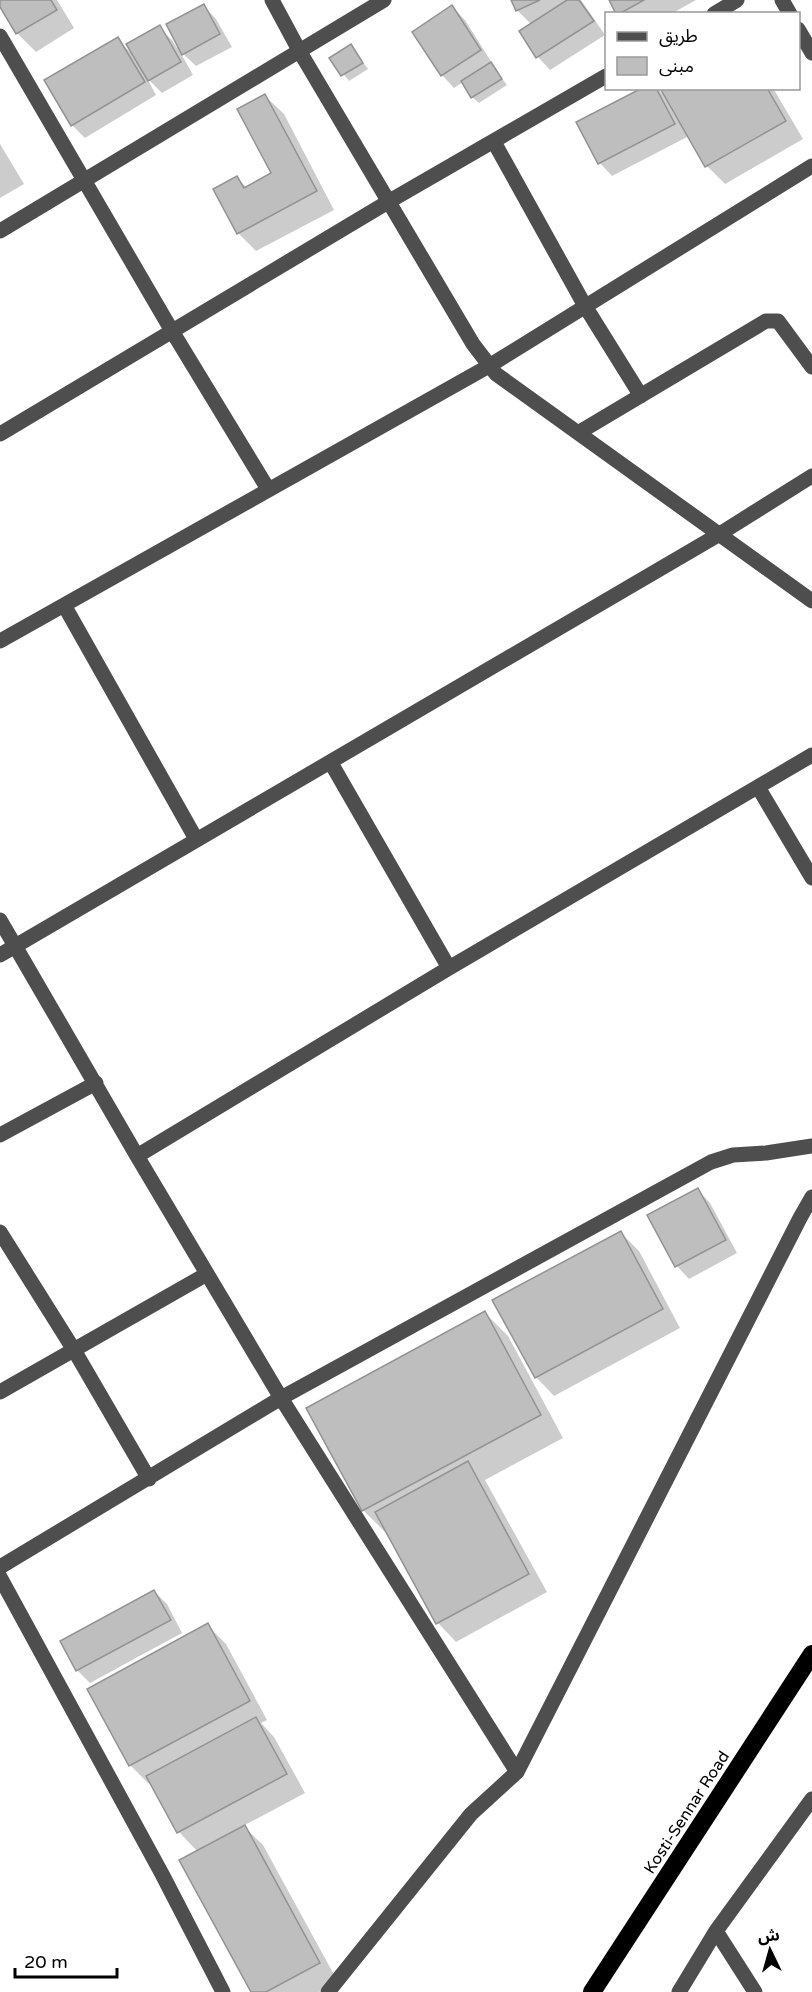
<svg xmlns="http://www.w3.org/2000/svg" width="812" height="1992" viewBox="0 0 812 1992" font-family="'Varela Round','Noto Sans Arabic',sans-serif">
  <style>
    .shadow { fill: #0003 }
    .building { fill: #bebebe; stroke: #929292; stroke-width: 1.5 }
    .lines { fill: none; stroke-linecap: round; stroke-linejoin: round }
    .minor { stroke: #4e4e4e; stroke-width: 15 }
    .highway { stroke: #000; stroke-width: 18 }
    .labels { text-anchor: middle; stroke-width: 4.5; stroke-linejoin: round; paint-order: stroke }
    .street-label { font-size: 16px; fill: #000; stroke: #fff }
  </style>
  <rect width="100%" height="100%" fill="#fff"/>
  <path class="shadow" d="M0 0H57L74 28 36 52 17 33 0 4Z
    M513 0H581L605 35 550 70 538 57 521 31 531 24 517 10Z
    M610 0H696L671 14H618Z
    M204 6 216 19 232 47 196 66 179 50 193 75 162 93 147 78 156 95 85 138 72 125 117 39 132 54 159 27 172 40 177 48Z
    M452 7 465 20 492 63 491 64 507 85 479 103 472 97 463 82 454 88 442 75Z
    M351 46 368 69 349 81 331 58Z
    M646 88H657L666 97 662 88H773L803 139 725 184 707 166 689 136 612 176 600 163Z
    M265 96 284 114 334 210 256 251 238 233 237 178 247 188 273 174Z
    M0 144 24 184 0 198Z
    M698 1190 710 1203 737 1253 689 1279 677 1266 649 1216Z
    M621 1233 639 1251 680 1328 554 1396 536 1377Z
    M485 1313 508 1336 563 1438 485 1480 547 1592 456 1642 438 1623 388 1532 386 1533 363 1510Z
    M154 1591 167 1604 182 1633 90 1683 77 1670Z
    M207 1625 226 1644 267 1720 261 1723 274 1737 305 1793 243 1826 263 1845 338 1982 319 1992H253L198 1852 179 1832 151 1782 148 1783 130 1765Z"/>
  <path class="building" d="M0 0H51L57 10 16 34 0 7Z
    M511 0H540L516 11Z
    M567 0H579L594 21 536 58 519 31Z
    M609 0H644L619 14H616Z
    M204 4 220 34 182 55 166 24Z
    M452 5 481 50 441 76 412 32Z
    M160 25 181 62 148 81 126 44Z
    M118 37 145 82 71 126 44 80Z
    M351 44 363 63 341 76 329 58Z
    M491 62 502 79 471 98 461 81Z
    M642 88H656L675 124 598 164 576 122Z
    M660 88H767L786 121 705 167Z
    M265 94 317 191 237 234 213 189 237 176 244 188 271 173 237 109Z
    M698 1188 726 1240 675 1267 647 1215Z
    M621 1231 663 1309 535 1378 492 1300Z
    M485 1311 541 1415 362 1511 306 1408Z
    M468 1461 529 1574 436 1624 375 1512Z
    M154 1590 171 1620 76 1671 60 1641Z
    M208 1623 250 1701 129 1766 87 1689Z
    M256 1717 287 1774 177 1833 146 1776Z
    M245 1825 320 1963 266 1992H251L179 1860Z"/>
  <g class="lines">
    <path class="minor" d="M272 0 300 52 473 344 496 374 812 601
      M782 0 790 14
      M714 14 737 0
      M798 29 812 53
      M0 36 172 331 268 489
      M494 142 585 306 641 396
      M0 231 384 0
      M578 433 766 321H778L812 367
      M0 434 388 202 606 76
      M64 605 196 839
      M0 641 489 366 812 166
      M331 763 449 968
      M758 787 812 878
      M0 920 137 1156 281 1398 517 1772
      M0 955 718 535 812 476
      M0 1135 96 1083
      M137 1156 449 968 812 755
      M0 1232 74 1350 149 1479
      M0 1392 207 1274
      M0 1567 281 1398 711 1162 733 1155 766 1153 812 1146
      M0 1577 162 1874 223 1992
      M716 1931 755 1992
      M328 1992 471 1814 517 1772 800 1218 812 1197
      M679 1992 716 1931 812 1799"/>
    <path class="highway" d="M592 1992 812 1654"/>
  </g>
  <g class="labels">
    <g class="street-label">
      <text transform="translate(686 1812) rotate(-57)" y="6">Kosti-Sennar Road</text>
    </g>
  </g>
  <rect x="605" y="12" width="195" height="78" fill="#ffffff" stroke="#999999" stroke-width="1.5"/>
  <rect x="617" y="32" width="30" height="9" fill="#4e4e4e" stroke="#999999" stroke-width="1.5"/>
  <text x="659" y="42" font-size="18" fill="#000000">طريق</text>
  <rect x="617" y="57" width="30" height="18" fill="#bebebe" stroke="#999999" stroke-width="1.5"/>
  <text x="659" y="72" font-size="18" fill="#000000">مبنى</text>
  <g transform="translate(770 1950) rotate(355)" stroke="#ffffff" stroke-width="4.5" paint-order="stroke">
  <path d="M0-4.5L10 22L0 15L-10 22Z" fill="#000000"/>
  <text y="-9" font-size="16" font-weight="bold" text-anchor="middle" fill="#000000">ش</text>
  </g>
  <path d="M15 1968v9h102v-9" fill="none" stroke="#000000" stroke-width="3"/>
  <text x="24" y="1968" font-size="18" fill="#000000" stroke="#ffffff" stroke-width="4.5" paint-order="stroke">20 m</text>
</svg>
